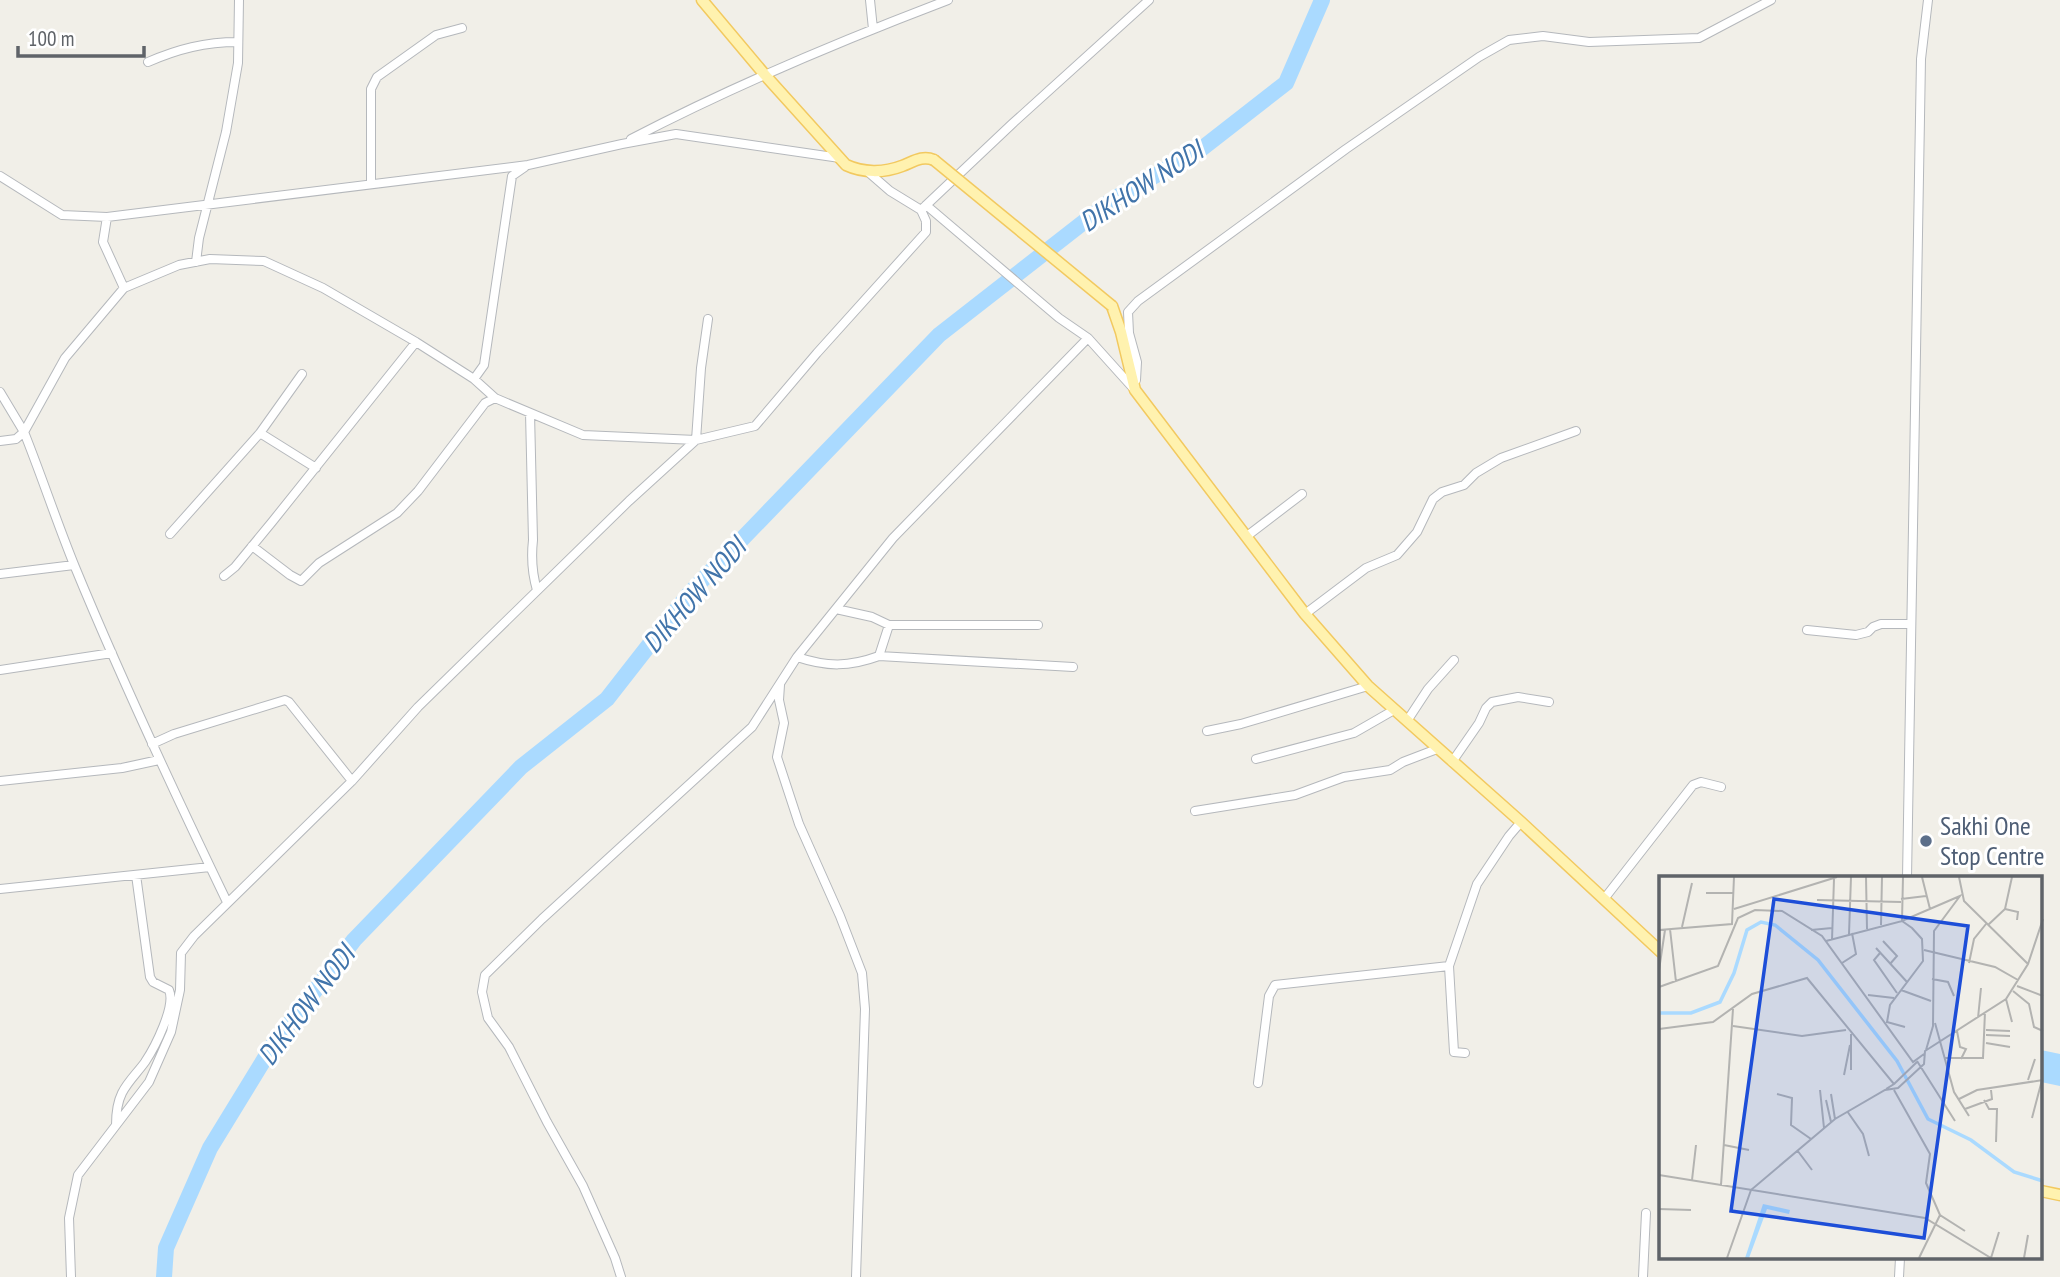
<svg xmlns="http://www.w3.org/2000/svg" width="2060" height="1277" viewBox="0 0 2060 1277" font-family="'PT Sans Narrow',sans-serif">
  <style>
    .water { fill: #aadaff }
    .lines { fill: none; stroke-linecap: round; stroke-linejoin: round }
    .river { stroke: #aadaff; stroke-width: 16 }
    .minor-casing { stroke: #b5b8bc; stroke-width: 10 }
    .major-casing { stroke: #f2c960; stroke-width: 13 }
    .minor { stroke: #fff; stroke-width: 8 }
    .major { stroke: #fff2af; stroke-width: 10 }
    .major-bridge-casing { stroke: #f2c960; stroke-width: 13; stroke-linecap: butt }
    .major-bridge { stroke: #fff2af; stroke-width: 10 }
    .service-dot { fill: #5c6f8a; stroke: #fff; stroke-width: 2.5 }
    .labels { text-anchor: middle; stroke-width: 6; stroke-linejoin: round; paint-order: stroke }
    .service-label { font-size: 26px; fill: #4e5e75; stroke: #fff; text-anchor: start }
    .water-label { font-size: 28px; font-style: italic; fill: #4174aa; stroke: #fff }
    .inset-river { fill: none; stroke: #aadaff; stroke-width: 3.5 }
    .inset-road { fill: none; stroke: #b3b3b1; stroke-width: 2 }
    .view { fill: #1d4ed8; fill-opacity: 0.15; stroke: #1d4ed8; stroke-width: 3.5 }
    .inset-edge { fill: none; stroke: #5f6368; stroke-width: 3.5 }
  </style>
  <rect width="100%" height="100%" fill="#f1efe8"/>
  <path class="water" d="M2041 1050 2060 1054V1086L2041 1082Z"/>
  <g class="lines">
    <path class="river" d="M164 1277 166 1248 210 1148 273 1045 354 940 521 767 607 699 689 594 939 335 1112 200 1200 150 1286 83 1322 0"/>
    <g class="minor-casing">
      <path id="minor" d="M870 0 873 29
        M148 62C178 49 205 42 238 42
        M631 139C733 86 840 41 948 0
        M0 176 62 215 107 217 528 165 622 144 676 134 840 158
        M371 184V89L377 77 436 35 462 28
        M926 205 1059 318 1088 338
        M921 210 1012 124 1149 0
        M107 217 103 242 124 288
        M196 262 199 238 226 132 238 63 239 0
        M474 379 484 365 512 176 525 167
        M1136 380 1137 362 1129 333 1128 312 1138 301 1346 149 1479 57 1509 40 1543 36 1589 42 1699 38 1771 0
        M0 392 24 432 16 439 0 441
        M530 413 533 540C531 558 532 573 537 590
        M260 433 302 374
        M170 534 260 433 316 468
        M1247 536 1302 494
        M252 546 290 575 301 581 319 563 397 513 418 491 485 403 495 398
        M0 574 74 565
        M224 576 235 567 272 522 416 342
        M836 609 872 617 889 625
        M1305 614 1366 568 1397 555 1417 532 1433 499 1442 492 1464 485 1476 473 1501 458 1576 431
        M1807 630 1856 635 1868 632 1873 627 1881 624H1911
        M879 656 1073 667
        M797 657C827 667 849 667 879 656L889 625H1038
        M0 670 112 653
        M780 685 779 700 784 723 777 757 799 824 840 916 862 973 865 1009 856 1277
        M1407 721 1428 689 1454 660
        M1207 731 1241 724 1368 686
        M152 744 174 734 285 700 289 702 352 781
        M1256 759 1354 733 1394 710
        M1452 762 1479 723 1486 708 1492 702 1518 697 1549 702
        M0 781 122 768 159 760
        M1195 811 1295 795 1344 777 1390 770 1403 762 1437 749
        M1907 878 1921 59 1928 0
        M0 889 210 867
        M1604 899 1693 785 1701 782 1721 787
        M227 902C174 792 122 681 75 567 57 523 42 477 24 432L65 358 124 288 179 265 210 259 264 261 323 288 416 342 474 379 495 398 583 435 696 440 701 368 708 319
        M1449 966 1454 1052 1465 1053
        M1258 1083 1269 996 1275 985 1449 966 1477 884 1509 836 1521 822
        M116 1125C116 1114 117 1103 122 1093 128 1081 138 1072 145 1062 155 1047 176 1006 169 990L153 982 150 977 136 875
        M71 1277 69 1218 78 1175 149 1082 171 1032 180 990 181 953 194 936 352 781 418 707 629 501 696 440 755 426 817 353 926 232V221L921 210 890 191 867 171
        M621 1277 615 1258 583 1186 547 1122 509 1047 488 1018 482 992 485 975 542 919 752 727 797 657 893 538 1088 338 1133 388
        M1643 1277 1646 1213
        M1899 1277 1900 1258"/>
    </g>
    <g class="major-casing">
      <path id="major" d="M702 0 765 75 846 165C863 173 884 173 902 166 913 162 922 155 934 160
        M1112 306 1121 332 1135 390 1305 614 1368 686 1521 822 1661 952
        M2041 1191 2060 1195"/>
    </g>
    <use href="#minor" class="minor"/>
    <use href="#major" class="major"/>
    <g class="major-bridge-casing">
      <path id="major-bridge" d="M934 160 1112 306"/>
    </g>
    <use href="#major-bridge" class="major-bridge"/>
  </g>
  <circle class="service-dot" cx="1926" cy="841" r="7"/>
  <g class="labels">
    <g class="service-label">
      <text x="1940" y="835">Sakhi One<tspan x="1940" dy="30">Stop Centre</tspan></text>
    </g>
    <g class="water-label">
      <text transform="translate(1141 186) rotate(-33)" y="10">DIKHOW NODI</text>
      <text transform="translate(694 595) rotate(-49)" y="10">DIKHOW NODI</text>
      <text transform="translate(306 1005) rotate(-53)" y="10">DIKHOW NODI</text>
    </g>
  </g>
  <g transform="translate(1659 876)">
    <rect width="383" height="383" fill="#f1efe8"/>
    <path d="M104 328 131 334 130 338 108 333 90 382H86Z" fill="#aadaff"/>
    <path class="inset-river" d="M0 137H32L61 126 75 97 88 54 102 46 116 49 159 84 238 185 269 243 312 264 355 296 384 305"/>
    <path class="inset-road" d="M207 1 208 53M244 1 243 45 301 20 275 55 274 150 267 174M263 1 271 33M300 1 305 25 369 88M47 17H74M242 23 267 20M158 24 242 26M75 33 178 1M346 33 359 36 358 44M222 49 223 1M329 49 346 33 353 1M23 51 33 7M11 53 17 106M0 54 73 48 75 1M152 54 173 52M190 58 192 1M173 64 175 3M167 65 243 45 253 52 263 63 264 85 231 129 228 146 246 151M224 65 238 80 231 88M217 72 248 106M265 74 336 91 359 104M221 77 215 84 238 117M183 87 197 78 193 57M310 87 315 63 327 48M0 94 6 54M273 103 289 106 295 120M358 110 384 120M0 111 59 90 79 42 96 34 123 35 163 60 254 186 265 178M242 114 272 125M354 115 370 128 375 151 384 155M209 119 235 122M347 123 353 146M319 142 322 112M276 147 295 216 310 240M74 150 143 160 187 154M0 153 54 146 93 118 148 102 235 208 227 213M327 154 351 155M298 155 301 171 307 173 302 183M327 159 351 160M327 167 351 171M286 182H324L326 136M258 185 296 245M192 194V158M185 199 191 169M369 204 376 183M235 208 258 186M161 214 165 252M235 214 271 278 267 307 281 339 306 355M118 218 133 222 132 249 152 263M172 218 176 243M300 223 318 214 384 204M167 224 172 246M325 224 330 233H338L337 266M306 233 333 223 332 214M188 235 204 258 210 280M373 242 383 204M65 269 90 274M138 274 153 294M0 299 266 342 332 382 340 356M33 304 37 269M62 309 74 133M0 333 32 334M68 382 92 314 176 243 226 214 239 212 265 188 266 175 347 123 369 88 384 43M260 382 281 339M365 382 369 359"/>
    <path class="view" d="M115 23 309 50 265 362 72 335Z"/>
    <rect width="383" height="383" class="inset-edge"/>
  </g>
  <path d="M18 46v10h126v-10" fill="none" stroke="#5f6368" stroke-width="3.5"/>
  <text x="28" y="46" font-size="21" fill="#5f6368" stroke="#ffffff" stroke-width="5" paint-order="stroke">100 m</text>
</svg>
